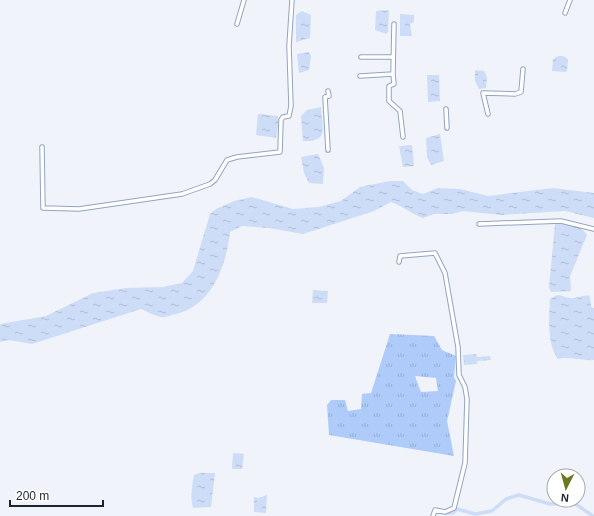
<svg xmlns="http://www.w3.org/2000/svg" width="594" height="516" viewBox="0 0 594 516" font-family="Helvetica,sans-serif">
  <style>
    .grass { fill: url(#grass-tufts); fill-rule: evenodd }
    .water { fill: url(#water-ripples) }
    .lines { fill: none; stroke-linecap: round; stroke-linejoin: round }
    .canal { stroke: #cddcf7; stroke-width: 3.5 }
    .minor-casing { stroke: #93a4c0; stroke-width: 5.5 }
    .minor { stroke: #fff; stroke-width: 3.5 }
  </style>
  <defs>
    <pattern id="grass-tufts" width="24" height="20" patternUnits="userSpaceOnUse"><rect width="24" height="20" fill="#afcbf9"/><path d="M3 7l-1-3M5 7V3M7 7l1-3M15 17l-1-3M17 17v-4M19 17l1-3" fill="none" stroke="#96aed6"/></pattern>
    <pattern id="water-ripples" width="26" height="14" patternUnits="userSpaceOnUse"><rect width="26" height="14" fill="#cddcf7"/><path d="M2 4q2-2 4 0t4 0M15 11q2-2 4 0t4 0" fill="none" stroke="#b0bdd4"/></pattern>
  </defs>
  <rect width="100%" height="100%" fill="#f0f4fa"/>
  <path class="grass" d="M390 334 434 336 442 350 456 356 454 377 456 381 447 421 454 456 329 435 327 405 331 400H345L348 411 361 409 362 394 371 393ZM415 376 436 378 438 391 421 392Z"/>
  <path class="water" d="M389 10 388 32 386 34 375 30 376 11Z
    M302 11 311 15 310 38 296 42V15Z
    M400 14 414 15V22L410 24 412 36H400Z
    M309 52 311 56 309 70 299 73 297 54Z
    M558 56H563L568 59 567 71 565 72 552 71 553 59Z
    M475 70 484 71 487 77 486 88 479 89 475 81Z
    M427 75H439L440 101 428 102Z
    M321 107C322 127 330 142 303 141L301 116 307 110Z
    M258 114 278 116V127L276 138 256 135Z
    M440 134 444 161 431 165 427 157 426 138Z
    M412 145 414 166 403 167 399 146Z
    M318 154 324 168 323 184 309 183 304 173 301 157Z
    M390 181H403L412 190 423 194 438 188 460 189 488 196 553 188 594 193V218L565 211 502 215 463 211 452 214H434L423 218C411 214 403 206 391 202L374 211 303 234 269 228 242 226 230 232C226 267 212 305 176 314 171 315 165 318 161 317 154 316 147 311 141 309L32 344 9 340 0 342V324L46 316 93 293 126 288 163 287 182 283 193 271 210 214 216 209 234 201 252 197 293 209 318 207 341 201 360 187Z
    M555 224C566 224 581 224 587 235L570 276 571 291 551 292 549 287Z
    M313 290 328 291 327 303H312Z
    M557 295C563 295 565 298 570 298 577 299 583 294 590 296L591 307 594 308V360C583 361 567 356 558 359 547 345 549 316 550 299Z
    M476 354 477 357 490 356 491 360 477 361V364L464 365 463 355Z
    M233 453 244 454 242 469H232Z
    M199 473H215L211 507 193 508C190 497 192 487 194 475Z
    M267 495 266 513 254 512V497L259 498Z"/>
  <g class="lines">
    <path class="canal" d="M446 513H453L457 509 475 514 492 511 506 499 519 495 550 504 574 503 593 516"/>
    <g class="minor-casing">
      <path id="minor" d="M565 13 570 0
        M237 24 244 0
        M361 57H393
        M393 74 394 24
        M360 76 393 74 394 84 389 86V101L400 111 403 137
        M328 91 329 96 325 97 328 150
        M446 109 447 128
        M488 114 483 93 515 94 521 92 523 69
        M42 147 43 208 79 209 182 194 210 184 215 180 227 160 237 157 280 152 281 120 283 117 289 116 291 106 289 46 292 0
        M479 224 561 221 594 229
        M399 262 400 256 435 253 445 273 458 347 459 375 465 387 467 399 465 463 454 508 445 512 435 510 433 516"/>
    </g>
    <use href="#minor" class="minor"/>
  </g>
  <g transform="translate(566 488) rotate(186)"><circle r="19" fill="#ffffff" stroke="#a5a8ac"/>
  <path d="M0-3L7 15L0 10L-7 15Z" fill="#6b7722"/>
  <text y="-6" font-size="11" font-weight="bold" text-anchor="middle" fill="#1f2530">N</text>
  </g>
  <path d="M10 500v6h93v-6" fill="none" stroke="#1f2530" stroke-width="2"/>
  <text x="16" y="500" font-size="12" fill="#1f2530" stroke="#ffffff" stroke-width="3" paint-order="stroke">200 m</text>
</svg>
